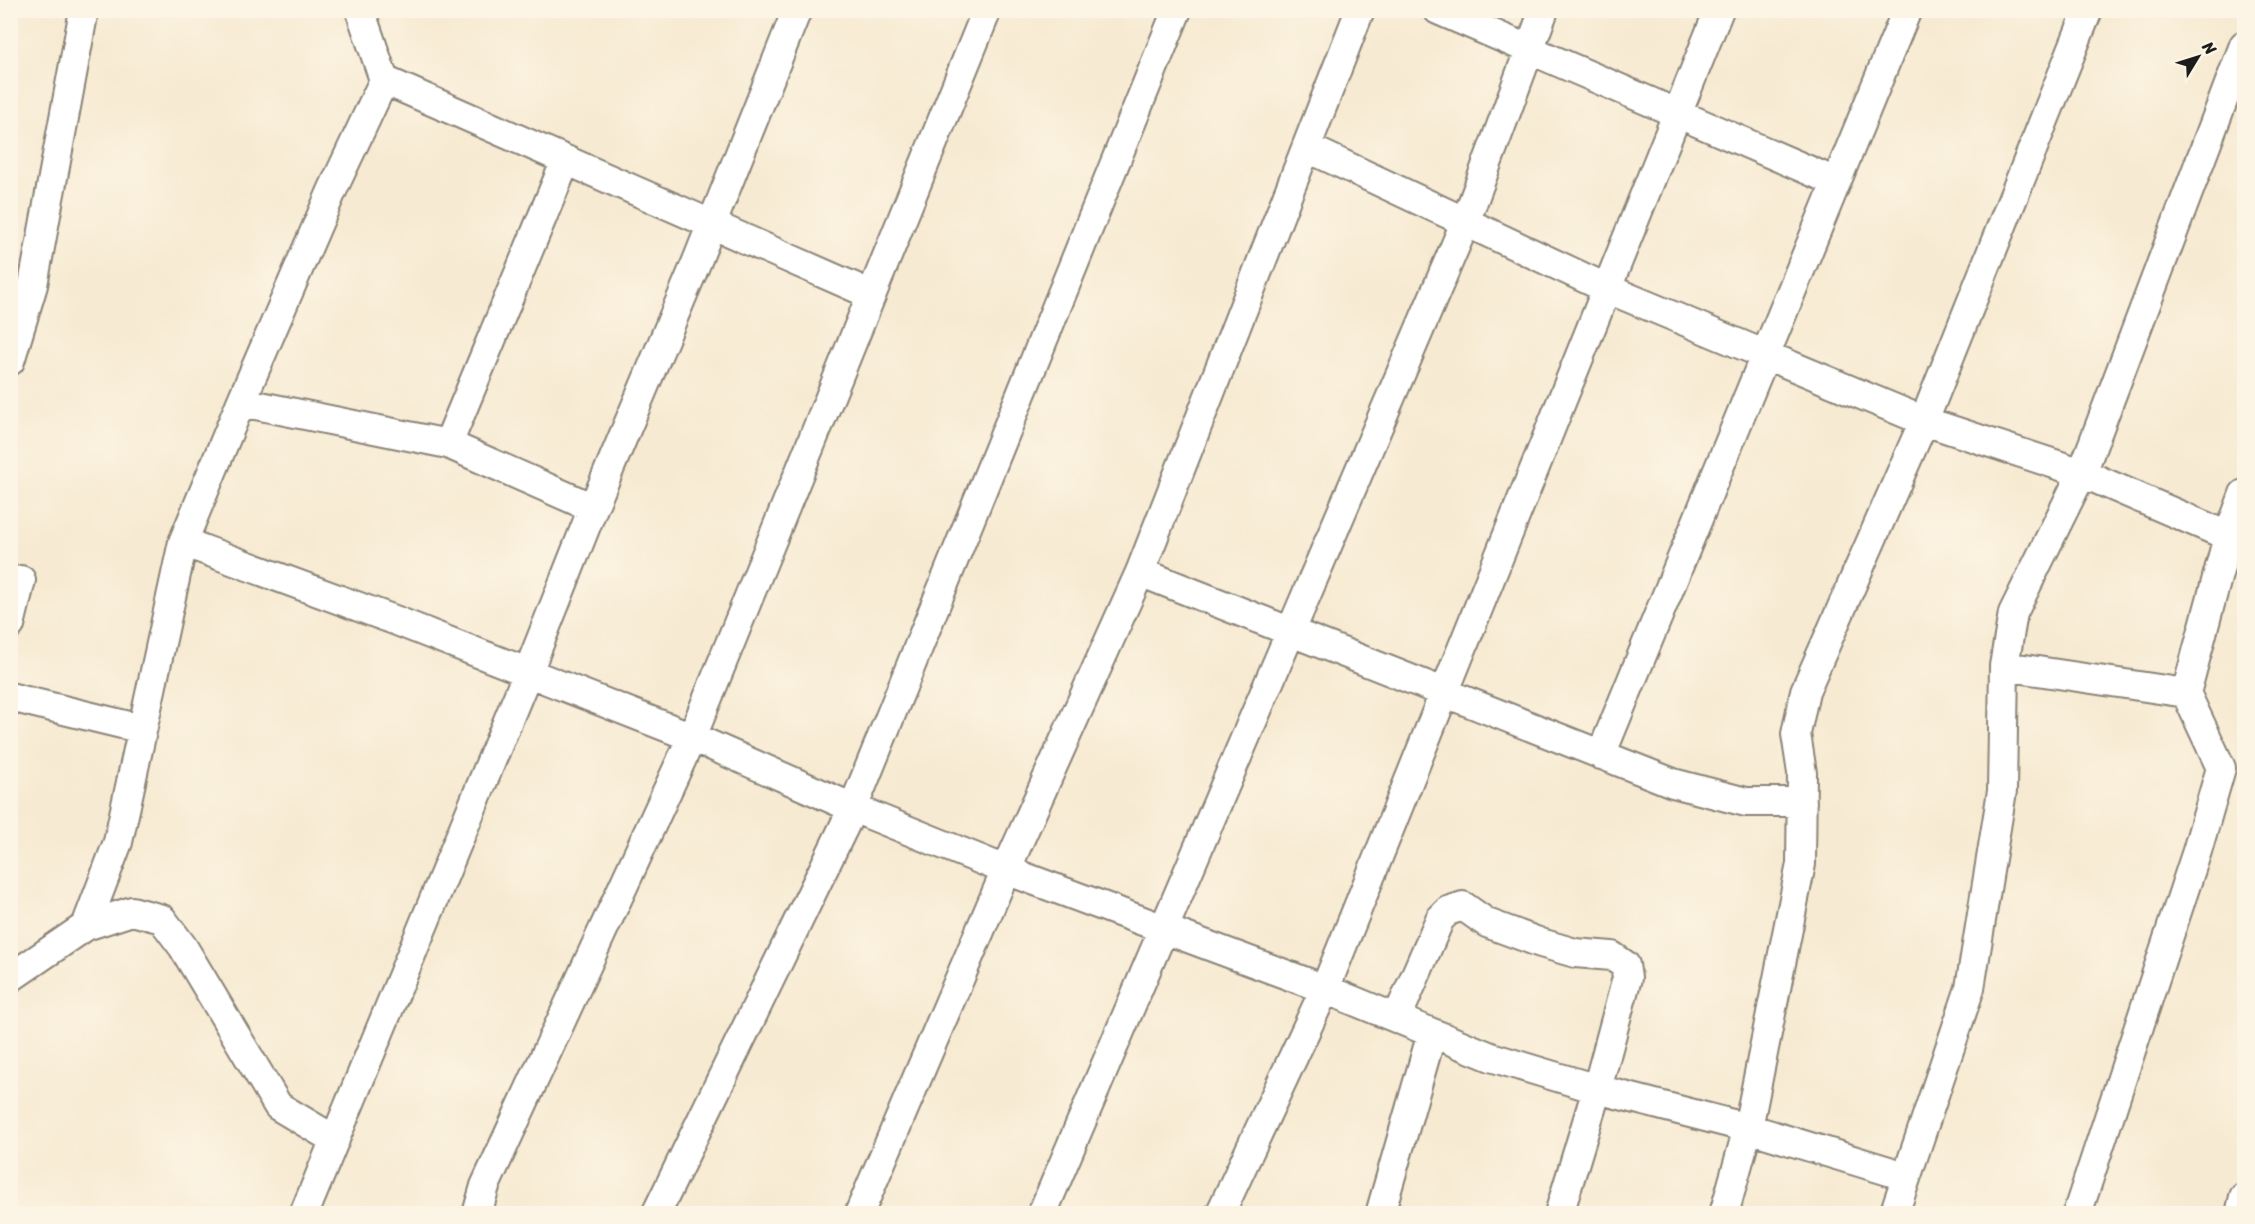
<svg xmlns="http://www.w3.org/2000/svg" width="2255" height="1224" viewBox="0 0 2255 1224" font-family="Sriracha,sans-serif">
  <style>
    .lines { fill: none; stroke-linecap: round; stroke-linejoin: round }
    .minor-casing { stroke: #8a8377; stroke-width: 32 }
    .minor { stroke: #fff; stroke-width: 28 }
  </style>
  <rect width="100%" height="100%" fill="#fcf5e5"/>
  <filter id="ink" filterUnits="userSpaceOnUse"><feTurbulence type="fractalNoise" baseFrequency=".0167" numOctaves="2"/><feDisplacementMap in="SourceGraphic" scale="12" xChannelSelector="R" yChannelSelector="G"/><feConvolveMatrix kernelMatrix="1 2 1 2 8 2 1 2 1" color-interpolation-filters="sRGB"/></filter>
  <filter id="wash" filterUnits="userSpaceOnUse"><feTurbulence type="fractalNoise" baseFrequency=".008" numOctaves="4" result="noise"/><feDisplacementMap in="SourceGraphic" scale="24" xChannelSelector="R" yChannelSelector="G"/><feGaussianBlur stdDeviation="1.35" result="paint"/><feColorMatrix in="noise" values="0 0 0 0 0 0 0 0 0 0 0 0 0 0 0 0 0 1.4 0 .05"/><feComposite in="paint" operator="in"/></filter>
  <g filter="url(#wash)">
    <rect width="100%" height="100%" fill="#f7ead2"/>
  </g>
  <g filter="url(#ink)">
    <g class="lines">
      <g class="minor-casing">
        <path id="minor" d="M1438 10 1836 182
          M384 80 870 294
          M1308 148 1608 289 1924 421 2082 473 2244 543
          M10 361 33 285 84 10
          M241 402 448 444 593 508
          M448 444 566 160
          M183 542 397 621 692 737 853 808 1006 870 1325 989 1491 1057 1597 1089 1748 1128 1905 1176
          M1140 572 1673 783 1746 802H1802
          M10 625 21 580
          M2004 666 2186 693 2228 537 2244 494
          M10 697 142 729
          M1601 755 1907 10
          M86 926 132 911 162 919 183 947 278 1106 335 1140
          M10 978 86 926 118 842 183 542 241 402 332 191 384 80 360 10
          M1397 1018 1440 919 1448 911 1463 906 1487 923 1541 943 1575 953 1612 956 1625 965 1627 978 1597 1089 1559 1214
          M304 1214 528 672 593 508 697 261 797 10
          M477 1214 485 1186 692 737 987 10
          M656 1214 853 808 1177 10
          M859 1214 1006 870 1140 572 1360 10
          M1042 1214 1465 223 1544 10
          M1220 1214 1325 989 1719 10
          M1380 1214 1432 1033
          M1724 1214 1748 1128 1801 864 1802 773 1796 734 1805 691 1924 421 2088 10
          M1894 1214 1970 988 2002 791 2004 666 2013 613 2082 473 2244 45
          M2077 1214 2197 851 2221 768 2186 693
          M2240 1214 2244 1197"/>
      </g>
      <use href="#minor" class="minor"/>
    </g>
  </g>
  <rect width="2255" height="1224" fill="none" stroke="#fcf5e5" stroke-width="36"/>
  <g transform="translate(2198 57) rotate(52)" stroke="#fcf5e5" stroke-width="4.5" paint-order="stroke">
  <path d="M0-4.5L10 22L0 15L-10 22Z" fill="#1c1c1c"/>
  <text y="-9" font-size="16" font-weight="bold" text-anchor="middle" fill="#1c1c1c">N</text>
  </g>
</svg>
